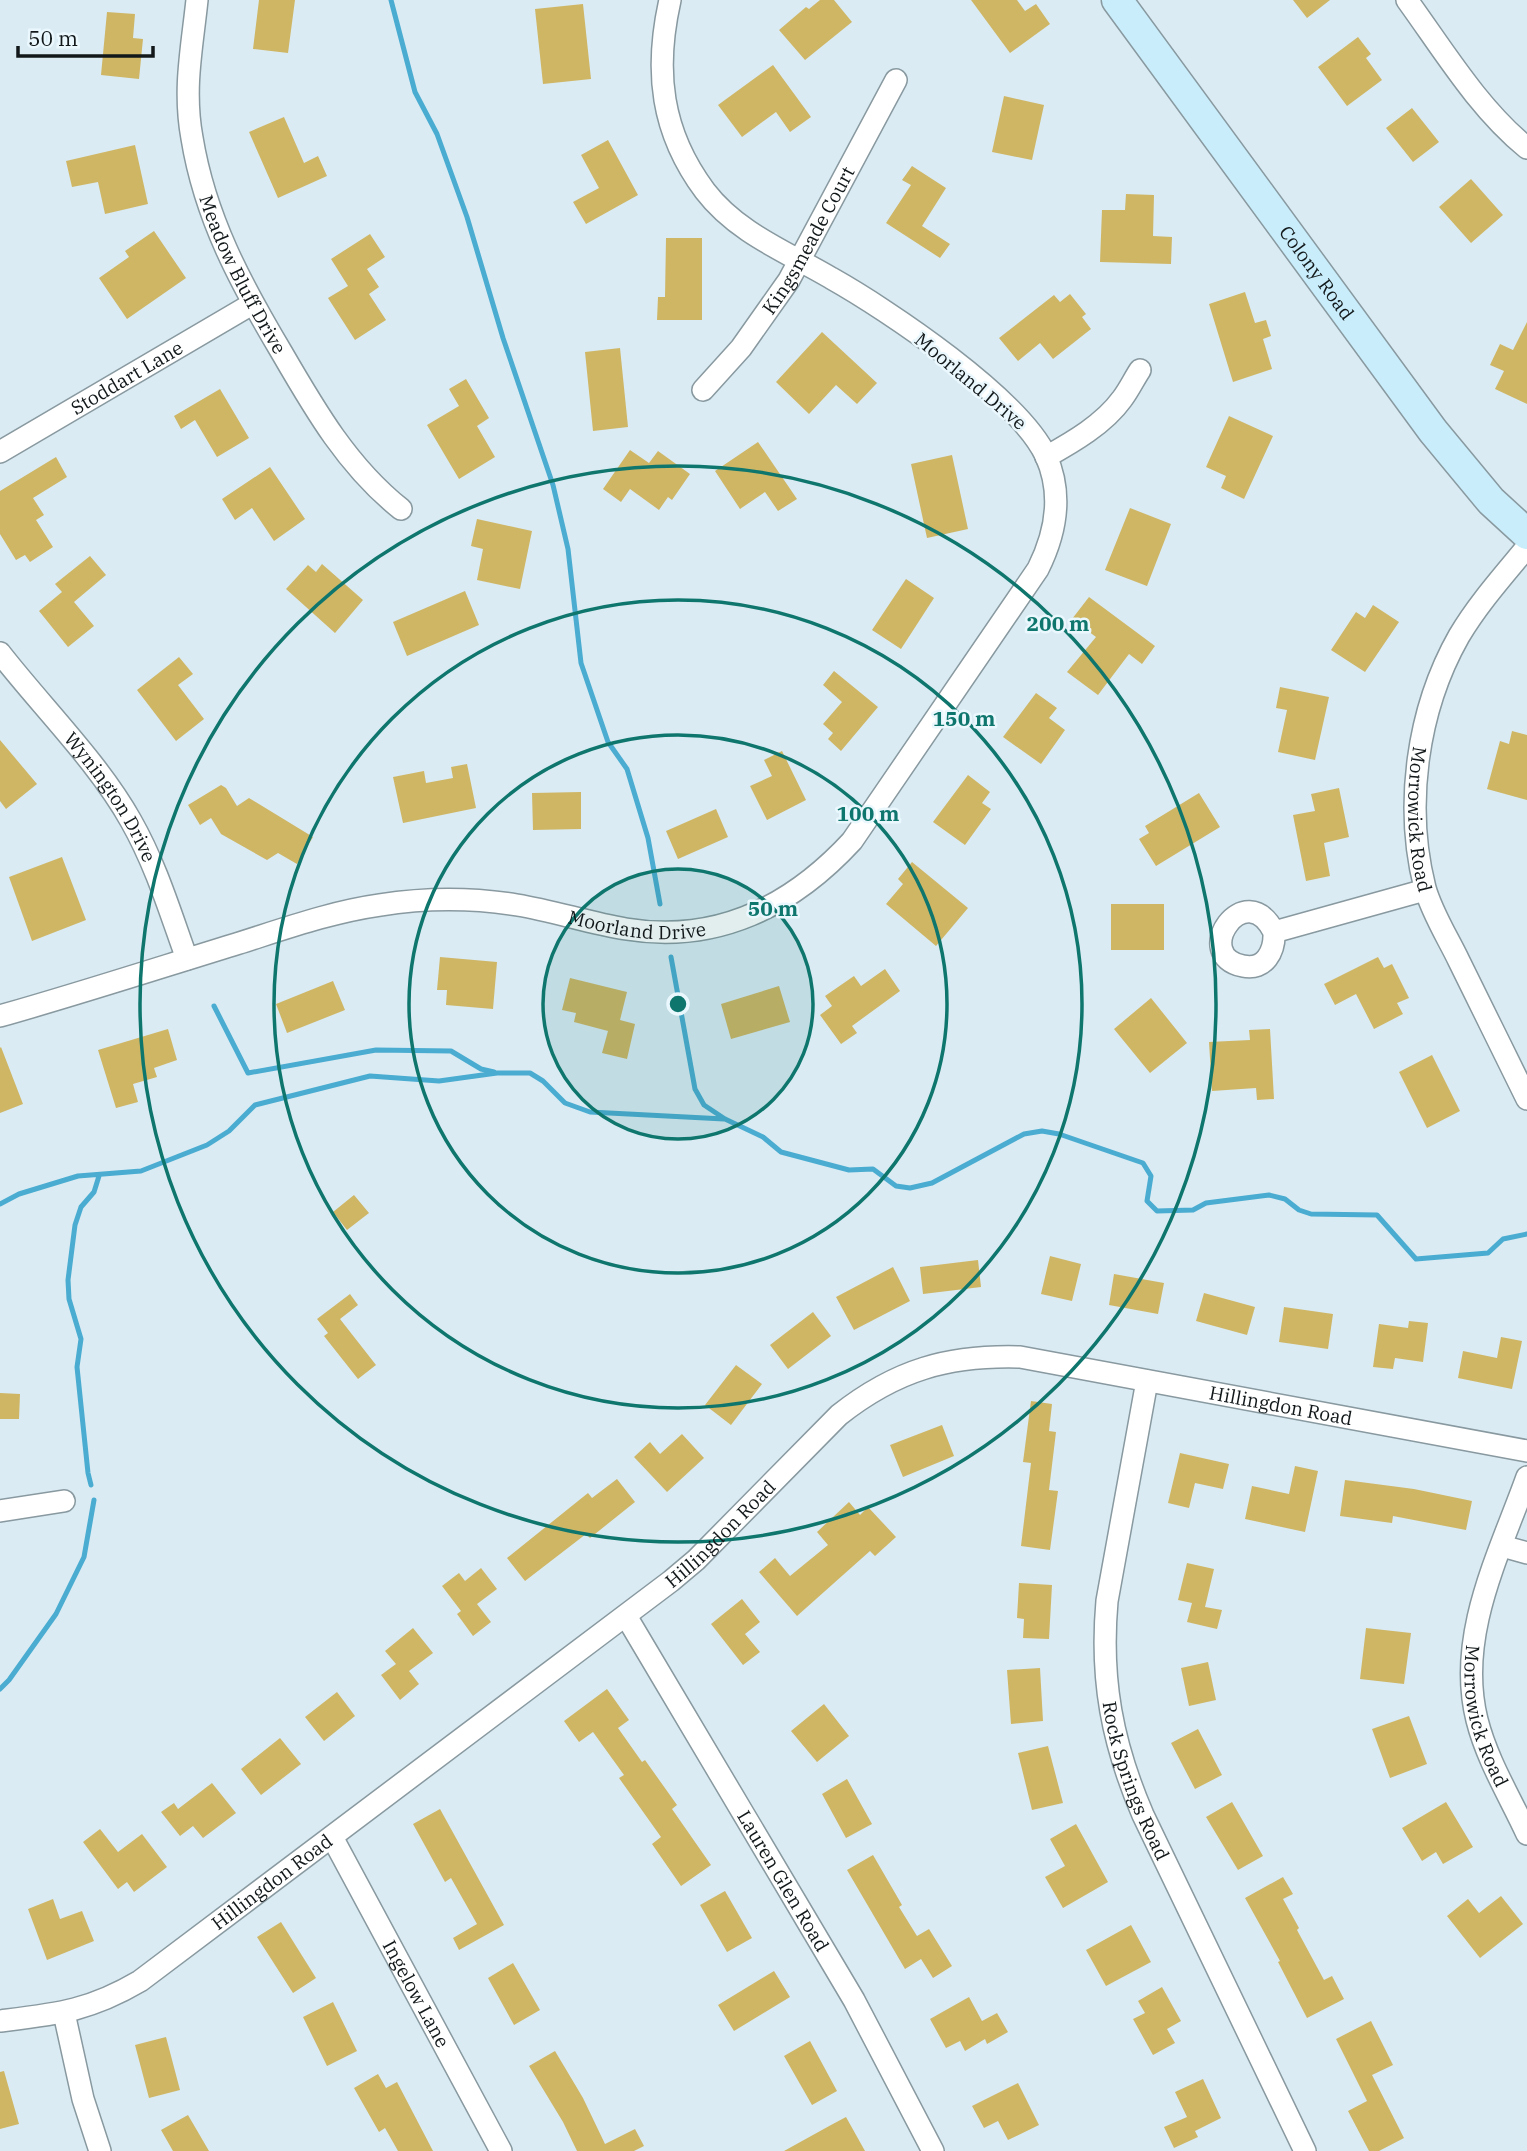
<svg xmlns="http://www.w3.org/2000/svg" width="1527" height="2151" viewBox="0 0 1527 2151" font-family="'IBM Plex Serif',serif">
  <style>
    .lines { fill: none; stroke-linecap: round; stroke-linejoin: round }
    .stream { stroke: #4aacd0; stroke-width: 5 }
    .building { fill: #cfb665 }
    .street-casing { stroke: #8999a0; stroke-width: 24 }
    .secondary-casing { stroke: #8999a0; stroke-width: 33 }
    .street { stroke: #fff; stroke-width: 21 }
    .secondary { stroke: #c9edfa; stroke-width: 30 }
    .ring { fill: none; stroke: #0f766e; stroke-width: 3.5 }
    .labels { text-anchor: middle; stroke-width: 5; stroke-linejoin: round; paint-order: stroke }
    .street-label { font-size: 19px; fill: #12181a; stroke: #eaf8fe }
    .centre { fill: #0f766e; stroke: #eaf8fe; stroke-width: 3.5 }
    .ring-label { font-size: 21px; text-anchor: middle; font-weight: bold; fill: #0f766e; stroke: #eaf8fe; stroke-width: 5; stroke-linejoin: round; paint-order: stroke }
  </style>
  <rect width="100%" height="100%" fill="#daebf3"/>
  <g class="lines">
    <path class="stream" d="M391 0 415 92 437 134 467 217 503 338 553 485 568 549 581 663 608 742 627 769 648 838 660 904
      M671 957 695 1089 704 1105 725 1119 763 1137 781 1152 849 1170 873 1169 896 1186 910 1188 932 1183 1024 1134 1042 1131 1059 1134 1143 1163 1151 1176 1147 1201 1157 1211 1193 1210 1206 1203 1269 1195 1285 1199 1299 1210 1311 1214 1377 1215 1416 1259 1488 1253 1503 1239 1527 1234
      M214 1006 248 1073 376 1050 451 1051 481 1069 494 1072
      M0 1204 19 1194 78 1176 141 1171 207 1145 229 1131 255 1105 370 1076 439 1081 497 1073H530L543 1081 565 1103 590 1112 724 1119
      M91 1485 88 1473 77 1367 81 1339 69 1299 68 1280 75 1225 81 1207 94 1192 99 1176
      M0 1689 9 1680 56 1614 84 1557 94 1500"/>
  </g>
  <path class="building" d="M259 0H295L288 53 253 49Z
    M820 0H834L852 22 805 60 779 30 806 7 809 9Z
    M971 0H1017L1025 11 1036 4 1050 24 1010 53Z
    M1293 0H1330L1307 18Z
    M583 4 591 79 543 84 535 9Z
    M107 12 135 14 133 38 143 39 139 79 101 75Z
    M1358 37 1371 54 1366 58 1382 80 1347 106 1318 67Z
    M773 65 811 117 790 132 776 112 742 137 718 105Z
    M1004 96 1044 105 1032 160 992 152Z
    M1412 108 1439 142 1413 162 1386 128Z
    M284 117 304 163 318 156 327 176 278 198 249 132Z
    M608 140 638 195 586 224 573 202 599 188 581 155Z
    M135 145 148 204 105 214 98 182 72 187 66 161Z
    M912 166 946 188 922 226 950 244 940 258 886 223 911 185 902 180Z
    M1471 179 1503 215 1471 243 1439 207Z
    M1126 194 1154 195 1153 236 1172 237 1171 264 1100 262 1102 210H1125Z
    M154 231 186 278 127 319 99 278 129 257 125 251Z
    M370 234 385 257 367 269 379 287 369 294 386 320 355 340 328 298 348 286 331 259Z
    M666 238H702V320H657L658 297H665Z
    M1245 292 1255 323 1266 320 1271 336 1263 339 1272 369 1233 382 1209 304Z
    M1070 294 1086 314 1082 317 1091 329 1053 359 1040 343 1018 361 999 338 1054 295 1060 302Z
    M1527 322V404L1495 389 1504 371 1490 365 1500 344 1513 350Z
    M822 332 877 383 857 404 836 385 809 414 776 382Z
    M620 348 628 427 593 431 585 352Z
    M466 379 489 418 477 426 495 457 459 479 427 425 459 406 449 389Z
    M220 389 249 438 217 457 195 420 181 429 174 416Z
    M1229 416 1273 436 1244 499 1221 488 1226 476 1206 467Z
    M758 442 797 499 778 511 765 492 740 509 715 471Z
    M630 450 649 463 658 451 690 474 672 500 668 497 659 510 630 489 621 502 603 489Z
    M952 455 968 529 927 538 911 464Z
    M56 457 67 477 33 498 44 515 36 520 53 547 30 562 25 555 16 560 0 534V491Z
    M270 467 305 519 274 541 252 508 235 520 222 499Z
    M1130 508 1171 524 1147 586 1105 570Z
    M477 519 532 531 520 589 477 580 483 549 471 546Z
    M90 556 106 575 74 602 94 626 68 647 39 611 62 592 55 584Z
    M322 564 363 600 335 633 286 589 308 565 316 572Z
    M906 579 934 598 901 649 872 630Z
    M465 591 479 625 407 656 393 622Z
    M1089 597 1155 646 1142 664 1129 654 1098 695 1067 672 1096 637 1072 619Z
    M1373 605 1399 622 1365 672 1331 650 1356 612 1365 618Z
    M179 657 193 674 178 685 204 719 176 741 137 690Z
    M834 671 878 707 841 751 828 739 833 733 823 724 842 702 823 685Z
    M1280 687 1329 697 1315 760 1278 752 1287 710 1276 708Z
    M1036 693 1057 708 1049 718 1065 730 1041 764 1003 737Z
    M1512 731 1527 735V800L1487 789 1500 741 1509 744Z
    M0 740 37 784 6 809 0 801Z
    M782 751 806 800 767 820 750 786 772 776 764 760Z
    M467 764 476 808 403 823 393 777 424 771 426 783 453 778 451 767Z
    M968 775 990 792 982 803 991 809 965 845 933 822Z
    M221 785 226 788 237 806 249 798 313 837 297 864 278 853 267 860 221 834 211 818 200 825 188 805Z
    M1339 788 1349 837 1324 843 1330 876 1306 881 1293 815 1315 811 1311 794Z
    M581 792V829L533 830 532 793Z
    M1199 793 1220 827 1156 866 1139 839 1149 833 1145 826Z
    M716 809 728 837 678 859 666 831Z
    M62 857 86 920 32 941 9 877Z
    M912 862 968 908 936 946 886 904 903 884 898 879Z
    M1111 904H1164V950H1111Z
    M440 957 497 962 493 1009 446 1005 447 990H437Z
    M1378 957 1384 968 1392 964 1409 998 1397 1003 1403 1014 1374 1029 1356 994 1335 1005 1324 984Z
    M885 969 900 991 852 1026 857 1033 841 1044 820 1015 832 1006 825 996 854 976 861 986Z
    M570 978 627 992 620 1020 635 1024 627 1059 602 1053 608 1031 574 1022 576 1013 562 1010Z
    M333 981 345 1010 287 1033 276 1004Z
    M779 986 790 1022 731 1039 721 1004Z
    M1151 998 1187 1043 1150 1073 1114 1029Z
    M168 1029 177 1060 154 1068 157 1077 133 1084 138 1102 116 1108 98 1050Z
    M1270 1029 1274 1099 1257 1100 1256 1088 1212 1091 1209 1042 1250 1040 1249 1030Z
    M1 1047 23 1104 0 1113V1048Z
    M1432 1055 1460 1111 1427 1128 1399 1072Z
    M354 1195 369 1213 347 1230 333 1212Z
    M1050 1256 1081 1264 1072 1301 1041 1294Z
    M978 1260 981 1287 923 1294 920 1267Z
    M893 1267 910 1301 854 1330 836 1297Z
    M1114 1274 1164 1283 1158 1314 1109 1305Z
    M1204 1293 1255 1307 1247 1335 1196 1321Z
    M350 1294 358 1305 340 1319 376 1365 358 1379 324 1336 328 1333 317 1319Z
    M1284 1307 1333 1314 1328 1349 1279 1342Z
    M813 1312 831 1336 788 1369 770 1345Z
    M1409 1321 1428 1323 1423 1362 1395 1358 1393 1369 1373 1367 1379 1324 1408 1328Z
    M1501 1337 1522 1341 1512 1389 1458 1378 1463 1351 1497 1358Z
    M736 1365 762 1384 731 1425 705 1405Z
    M0 1393 20 1394 19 1419H0Z
    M1031 1401 1052 1404 1049 1431 1056 1432 1049 1490 1058 1491 1050 1550 1021 1546 1031 1463 1023 1462Z
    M942 1425 954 1456 903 1477 890 1445Z
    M682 1434 704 1458 667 1492 634 1457 650 1442 660 1454Z
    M1180 1453 1229 1464 1223 1489 1195 1483 1189 1508 1168 1503Z
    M1295 1466 1318 1471 1305 1532 1245 1519 1252 1486 1289 1494Z
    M617 1479 635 1502 590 1538 586 1534 525 1581 507 1558 588 1493 592 1498Z
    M1345 1480 1414 1489 1472 1501 1466 1530 1393 1516 1392 1523 1340 1516Z
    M849 1502 860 1515 868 1507 896 1537 875 1556 870 1551 797 1616 759 1572 775 1558 790 1576 828 1545 817 1532Z
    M1187 1563 1214 1569 1205 1607 1222 1610 1217 1629 1187 1622 1192 1603 1178 1600Z
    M481 1568 497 1589 477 1604 491 1622 473 1636 457 1614 461 1611 442 1586 459 1573 465 1581Z
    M1019 1583 1052 1585 1049 1639 1023 1638 1024 1619 1017 1618Z
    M742 1599 760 1622 745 1634 760 1652 743 1665 711 1624Z
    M413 1628 433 1653 409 1671 419 1684 400 1700 381 1675 396 1664 385 1651Z
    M1366 1628 1411 1633 1404 1684 1360 1679Z
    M1208 1662 1216 1700 1189 1706 1181 1668Z
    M1040 1668 1043 1721 1011 1724 1007 1670Z
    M607 1689 629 1720 618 1728 642 1762 645 1760 677 1805 672 1809 711 1865 681 1886 652 1844 661 1837 619 1778 624 1775 593 1732 579 1742 564 1721Z
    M337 1692 355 1716 324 1741 305 1717Z
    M824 1704 849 1736 817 1762 791 1731Z
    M1409 1716 1427 1764 1390 1778 1372 1729Z
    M1198 1729 1222 1775 1195 1789 1171 1743Z
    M280 1738 301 1764 261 1795 241 1769Z
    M1048 1746 1063 1803 1032 1810 1018 1753Z
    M847 1779 872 1824 846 1838 822 1794Z
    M212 1783 236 1813 203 1838 193 1826 180 1836 161 1812 174 1803 178 1809Z
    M1232 1802 1263 1856 1238 1870 1206 1817Z
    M1446 1802 1473 1847 1443 1864 1436 1852 1422 1861 1402 1828Z
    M440 1809 504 1925 459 1950 453 1938 477 1924 451 1878 445 1882 413 1824Z
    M1076 1824 1108 1882 1063 1908 1045 1877 1065 1866 1050 1839Z
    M100 1829 118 1852 142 1834 167 1867 134 1892 127 1882 118 1889 83 1842Z
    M873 1855 902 1905 899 1907 917 1936 929 1929 952 1966 933 1978 921 1959 905 1969 847 1870Z
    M1283 1877 1293 1894 1283 1899 1299 1928 1297 1930 1324 1980 1332 1976 1344 1999 1307 2018 1278 1962 1280 1961 1245 1898Z
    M725 1891 752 1938 727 1952 700 1905Z
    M1501 1896 1523 1924 1480 1958 1447 1916 1468 1899 1479 1913Z
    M53 1899 60 1919 82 1911 94 1941 47 1960 28 1909Z
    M281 1922 316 1978 293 1993 257 1937Z
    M1131 1925 1151 1962 1106 1986 1086 1950Z
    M513 1963 540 2010 514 2025 488 1978Z
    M774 1971 790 1997 734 2031 718 2005Z
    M1162 1987 1181 2021 1167 2029 1175 2043 1153 2055 1133 2019 1145 2013 1138 2001Z
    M969 1997 982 2021 997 2013 1008 2032 987 2044 985 2039 965 2051 960 2041 946 2048 930 2019Z
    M333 2002 357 2051 327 2066 303 2017Z
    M1371 2021 1393 2065 1372 2075 1404 2138 1379 2151H1369L1348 2111 1367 2101 1336 2039Z
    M166 2037 180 2090 149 2098 135 2045Z
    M810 2041 837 2091 812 2105 784 2056Z
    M555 2051 583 2098 605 2144 635 2129 644 2146 634 2151H577L563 2122 529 2066Z
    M4 2071 19 2124 0 2129V2072Z
    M378 2074 386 2088 397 2082 433 2151H398L385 2128 379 2132 354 2088Z
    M1203 2079 1221 2118 1195 2131 1198 2137 1174 2148 1164 2127 1187 2117 1175 2092Z
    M1018 2083 1039 2125 1008 2140 998 2121 984 2128 972 2106Z
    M188 2115 209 2151H173L161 2130Z
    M846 2117 865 2151H784L831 2125Z"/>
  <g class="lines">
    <g class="street-casing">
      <g id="street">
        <path id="s1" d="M197 0C192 48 183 89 192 138 205 218 241 284 282 353 315 410 348 467 401 509"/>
        <path d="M1407 0C1444 51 1478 108 1527 148"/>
        <path id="s2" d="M703 390 741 348 789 280 896 80"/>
        <path id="s3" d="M0 452 252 304"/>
        <path d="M1046 457C1073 442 1104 424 1122 399 1129 390 1134 379 1140 370"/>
        <path id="s4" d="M1527 547C1503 576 1478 604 1459 636 1417 710 1404 806 1425 888 1432 913 1448 938 1459 961 1482 1007 1504 1053 1527 1099"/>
        <path id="s5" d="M0 653C42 707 98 762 131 821 156 865 170 912 187 959"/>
        <path d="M1274 932C1275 951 1265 971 1243 966 1190 956 1245 875 1274 932L1425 890"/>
        <path id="s6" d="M0 1016C78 994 155 969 233 945 281 930 330 912 380 905 425 898 473 898 517 905 554 911 589 923 626 929 717 944 792 906 852 841L1038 569C1056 533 1063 494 1046 456 1019 398 888 310 831 278 787 252 737 233 705 191 661 132 654 71 670 0"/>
        <path id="s7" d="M1147 1381 1107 1601C1100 1679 1112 1743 1143 1815L1305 2151"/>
        <path id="s8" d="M1527 1477C1499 1555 1456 1636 1477 1720 1487 1760 1510 1797 1527 1834"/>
        <path d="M0 1511 64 1501"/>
        <path d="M1502 1546 1527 1553"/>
        <path id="s9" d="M626 1616 854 2000 933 2151"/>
        <path id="s10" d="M332 1837 501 2151"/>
        <path d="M64 2013 83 2099 100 2151"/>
        <path id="s11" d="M0 2021C57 2014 89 2011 140 1981L671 1581 696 1560 839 1415C896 1370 948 1355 1020 1357L1527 1451"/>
      </g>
    </g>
    <g class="secondary-casing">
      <g id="secondary">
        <path id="s12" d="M1117 0 1433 431 1491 501 1527 534"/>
      </g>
    </g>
    <use href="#street" class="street"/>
    <use href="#secondary" class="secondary"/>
  </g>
  <circle cx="678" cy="1004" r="135" fill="#0f766e" fill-opacity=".12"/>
  <g class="ring">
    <circle cx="678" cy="1004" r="135"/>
    <circle cx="678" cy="1004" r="269"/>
    <circle cx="678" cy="1004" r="404"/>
    <circle cx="678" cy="1004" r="538"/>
  </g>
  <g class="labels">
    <g class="street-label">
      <text dy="7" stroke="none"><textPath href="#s2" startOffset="184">Kingsmeade Court</textPath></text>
      <text dy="7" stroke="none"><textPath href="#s12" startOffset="338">Colony Road</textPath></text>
      <text dy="7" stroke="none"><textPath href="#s1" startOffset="285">Meadow Bluff Drive</textPath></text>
      <text dy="7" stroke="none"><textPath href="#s3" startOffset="147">Stoddart Lane</textPath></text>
      <text transform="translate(971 381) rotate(40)" y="7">Moorland Drive</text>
      <text dy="7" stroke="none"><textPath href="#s5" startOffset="182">Wynington Drive</textPath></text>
      <text dy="7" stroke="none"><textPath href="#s4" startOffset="303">Morrowick Road</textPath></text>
      <text dy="7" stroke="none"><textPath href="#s6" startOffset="656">Moorland Drive</textPath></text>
      <text dy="7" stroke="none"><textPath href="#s11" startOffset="1508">Hillingdon Road</textPath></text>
      <text dy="7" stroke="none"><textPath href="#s11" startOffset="880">Hillingdon Road</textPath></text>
      <text dy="7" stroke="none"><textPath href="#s8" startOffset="250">Morrowick Road</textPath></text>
      <text dy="7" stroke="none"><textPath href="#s7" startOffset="408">Rock Springs Road</textPath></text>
      <text dy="7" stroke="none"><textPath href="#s9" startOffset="308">Lauren Glen Road</textPath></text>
      <text dy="7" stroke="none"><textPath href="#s11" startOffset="312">Hillingdon Road</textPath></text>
      <text dy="7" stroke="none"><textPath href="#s10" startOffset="178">Ingelow Lane</textPath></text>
    </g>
  </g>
  <circle cx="678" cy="1004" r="10" class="centre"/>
  <g class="ring-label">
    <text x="1058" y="631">200 m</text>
    <text x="964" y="726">150 m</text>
    <text x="868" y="821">100 m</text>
    <text x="773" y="916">50 m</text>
  </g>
  <path d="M18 46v10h135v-10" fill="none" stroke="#12181a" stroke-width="3.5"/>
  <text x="28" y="46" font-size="21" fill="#12181a" stroke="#eaf8fe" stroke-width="5" paint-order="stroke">50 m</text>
</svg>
